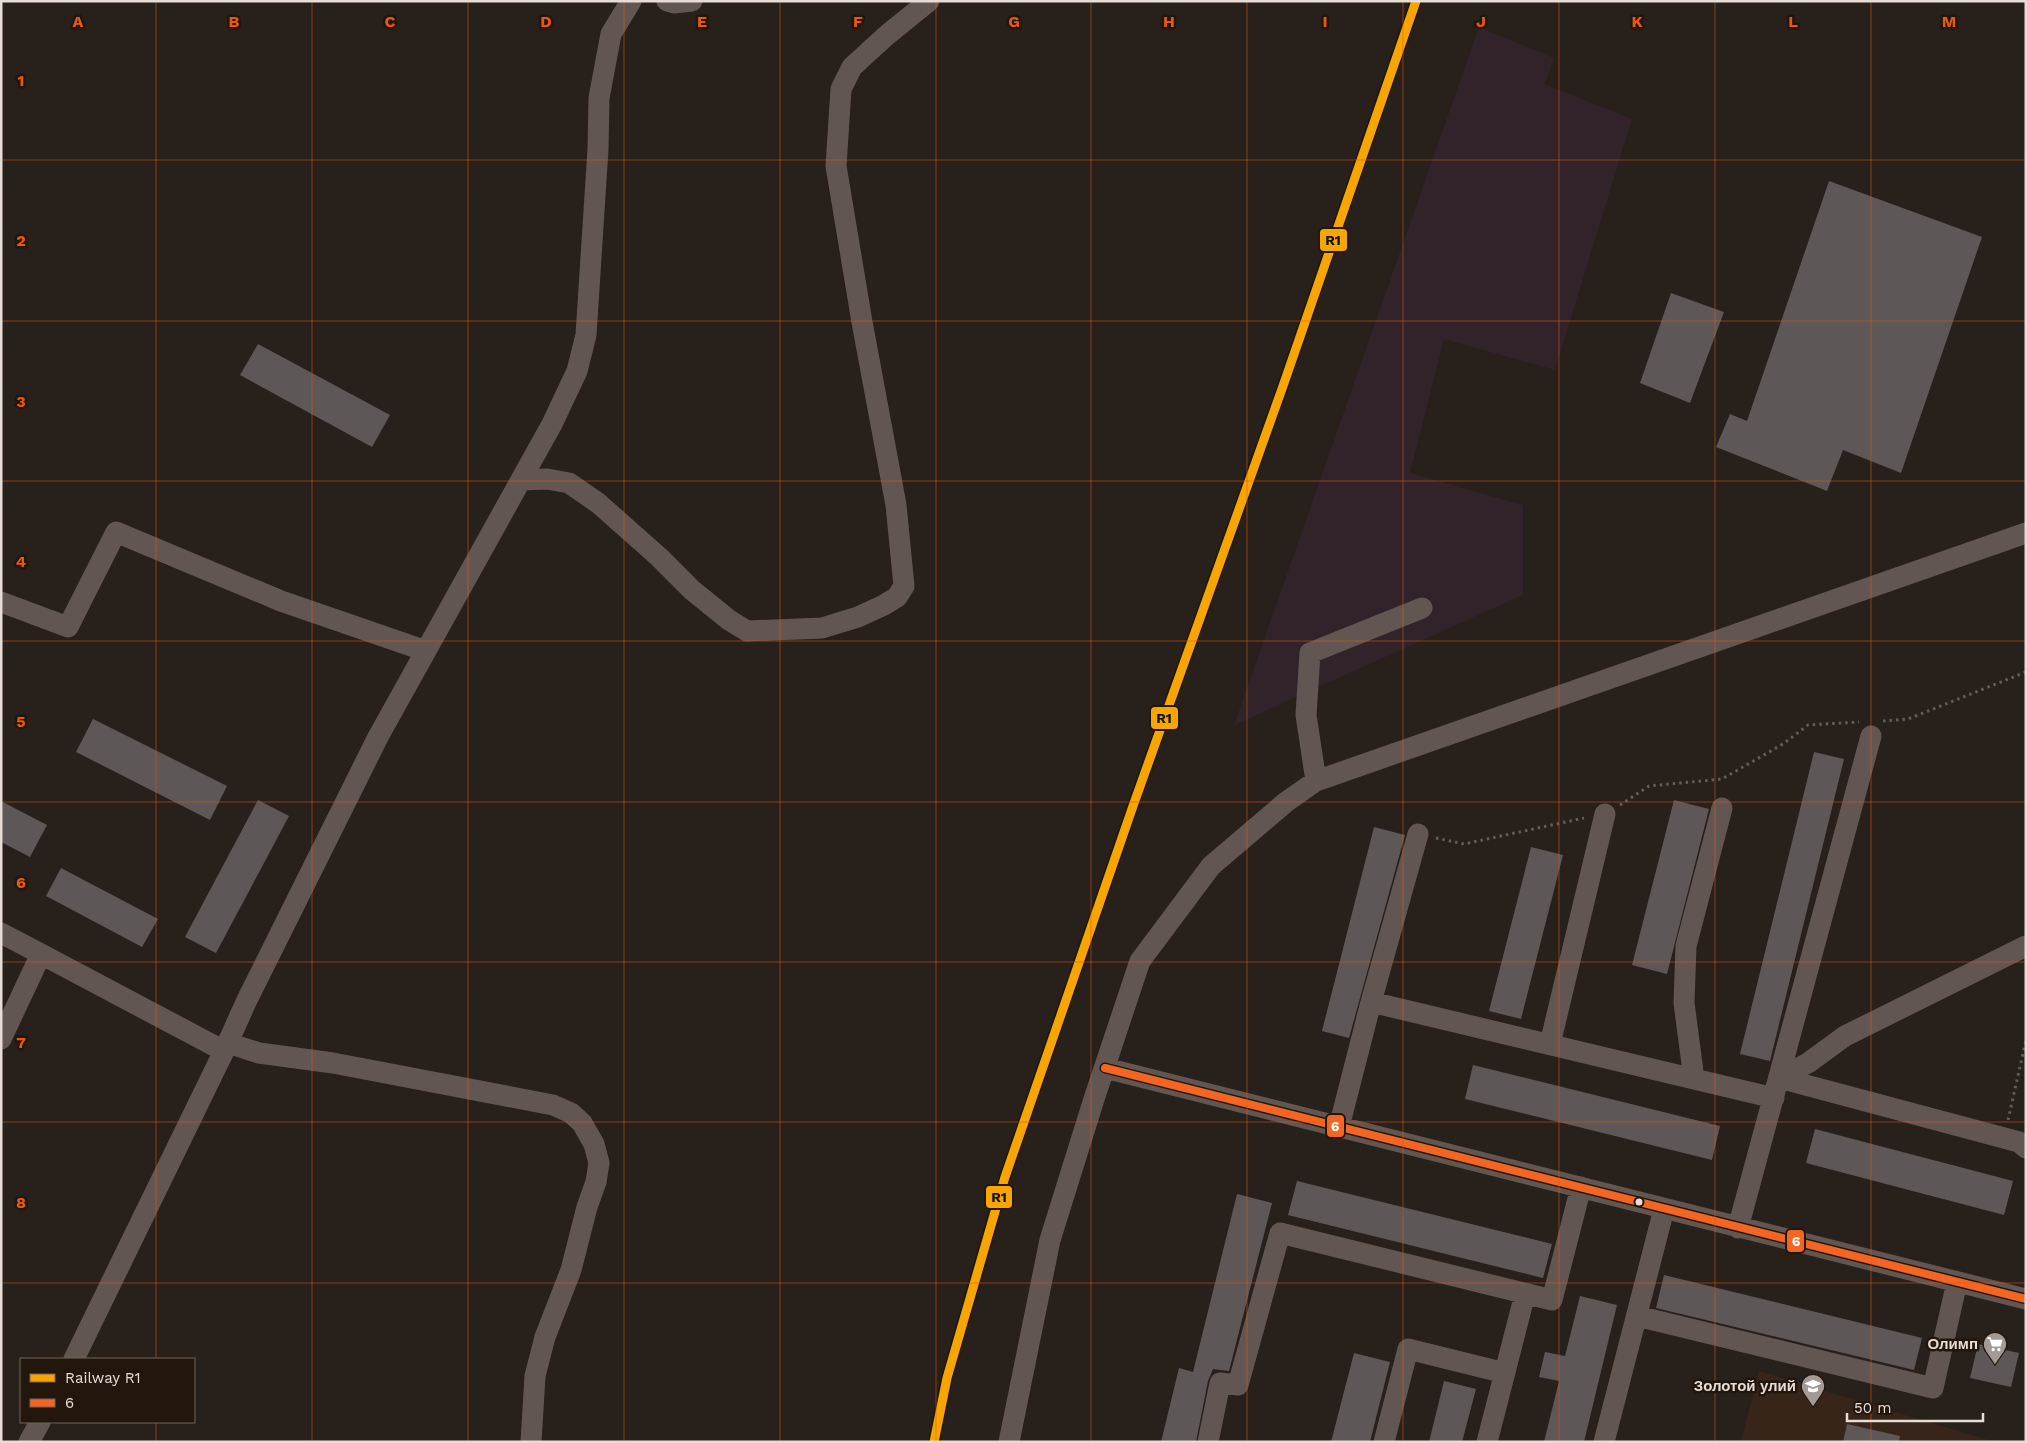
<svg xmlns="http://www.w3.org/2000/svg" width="2027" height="1443" viewBox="0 0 2027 1443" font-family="'Work Sans',sans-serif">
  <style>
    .industrial { fill: #32232b }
    .built { fill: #372519 }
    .building { fill: #5d5758 }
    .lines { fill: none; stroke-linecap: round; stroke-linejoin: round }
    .path { stroke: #635c57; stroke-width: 3; stroke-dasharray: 2.5 4; stroke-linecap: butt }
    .minor { stroke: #625653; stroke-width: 21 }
    .bus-1-casing { stroke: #23160c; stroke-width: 11 }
    .bus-1 { stroke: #f26522; stroke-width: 8 }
    .rail-1-casing { stroke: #23160c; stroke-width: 12 }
    .rail-1 { stroke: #f7a600; stroke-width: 9 }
    .grid { fill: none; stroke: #e8590c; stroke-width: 1; stroke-opacity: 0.55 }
    .bus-dot { fill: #e7dcd6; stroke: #23160c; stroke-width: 2 }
    .labels { text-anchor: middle; stroke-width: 5; stroke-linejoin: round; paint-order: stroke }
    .poi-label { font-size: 15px; font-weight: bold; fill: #e7dcd6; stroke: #23160c; text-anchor: end }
    .grid-label { font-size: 16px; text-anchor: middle; font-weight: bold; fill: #e8590c; stroke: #23160c; stroke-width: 5; stroke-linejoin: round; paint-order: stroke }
    .line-badge { stroke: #23160c; stroke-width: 2 }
    .badge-label { font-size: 14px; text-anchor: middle; font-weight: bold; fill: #fff }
    .pale-badge-label { font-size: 14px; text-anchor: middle; font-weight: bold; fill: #111 }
  </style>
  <rect width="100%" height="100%" fill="#27201b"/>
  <path class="industrial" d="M1479 27 1554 58 1545 84 1632 119 1555 370 1444 339 1410 473 1523 505V595L1234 725Z"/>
  <path class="built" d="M1759 1371 1995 1442H1741Z"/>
  <path class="building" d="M1829 181 1982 237 1901 473 1843 450 1827 491 1716 447 1730 414 1747 421Z
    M1671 293 1724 312 1690 403 1640 383Z
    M258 344 390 415 372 447 240 375Z
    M93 719 227 786 210 820 76 752Z
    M1814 752 1844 759 1770 1061 1740 1054Z
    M258 800 289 816 216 953 185 937Z
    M1674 800 1709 809 1667 974 1632 965Z
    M1 801 47 825 30 857 1 842Z
    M1374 827 1405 835 1349 1038 1322 1031Z
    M1531 847 1563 855 1521 1019 1489 1011Z
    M61 868 158 919 142 947 46 896Z
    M1473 1065 1720 1126 1712 1160 1465 1099Z
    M1815 1129 2013 1181 2004 1215 1806 1163Z
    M1297 1181 1552 1244 1543 1278 1288 1215Z
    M1237 1194 1272 1203 1229 1371 1213 1369 1208 1381 1196 1442H1161L1179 1368 1193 1372Z
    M1664 1275 1922 1338 1914 1370 1656 1308Z
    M1580 1296 1617 1305 1584 1442H1544L1559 1381 1539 1377 1545 1352 1565 1356Z
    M1978 1344 2019 1353 2011 1387 1970 1378Z
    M1354 1353 1390 1362 1370 1442H1331Z
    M1444 1381 1476 1389 1462 1442H1429Z
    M1847 1424 1900 1436 1899 1442H1843Z"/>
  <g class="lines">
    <path class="path" d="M1883 721 1908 719 2026 672
      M1620 805 1649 786 1722 779 1783 744 1808 725 1859 722
      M1436 838 1464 844 1584 818
      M2008 1120 2026 1040"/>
    <path class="minor" d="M667 1 674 3 692 1
      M521 480 547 479 569 483 598 503 659 557 692 590 729 620 747 631 822 628 858 617 884 605 897 597 904 586 896 505 862 322 836 166 841 89 852 67 887 35 929 1
      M1 602 68 627 116 532 281 601 426 651
      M1316 781 1306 715 1310 653 1422 608
      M1 933 41 954
      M1371 1002 1774 1098
      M1 1039 41 954 224 1051 247 1000 378 737 552 424 577 371 586 335 598 149 599 98 611 34 631 1
      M228 1043 259 1053 333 1063 553 1105 571 1113 582 1123 594 1144 599 1163 596 1182 587 1207 571 1270 545 1337 535 1376 531 1442
      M1550 1044 1605 814
      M1105 1068 2026 1299
      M1779 1078 1808 1063 1845 1036 2026 946
      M1779 1078 2019 1142 2026 1148
      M1694 1079 1684 1003 1686 946 1722 808
      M1339 1127 1371 1002 1418 834
      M1738 1228 1871 736
      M1637 1316 1933 1388 1957 1282
      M74 1359 224 1051
      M29 1442 40 1422
      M1009 1442 1050 1240 1094 1099 1140 961 1211 866 1286 802 1316 781 2026 533
      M1208 1442 1220 1383 1238 1385 1280 1233 1552 1300 1581 1187
      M1384 1442 1408 1349 1505 1373
      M1487 1442 1525 1294
      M1604 1442 1664 1209"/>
    <g class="bus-1-casing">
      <path id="bus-1" d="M1105 1068 2026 1299"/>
    </g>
    <use href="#bus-1" class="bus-1"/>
    <g class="rail-1-casing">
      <path id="rail-1" d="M934 1442 947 1378 1005 1177 1133 806 1283 386 1416 1"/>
    </g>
    <use href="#rail-1" class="rail-1"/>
  </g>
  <path class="grid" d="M156 1V1359M312 1V1442M468 1V1442M624 1V1442M780 1V1442M936 1V1442M1091 1V1442M1247 1V1442M1403 1V1442M1559 1V1442M1715 1V1442M1871 1V1442M1 160H2026M1 321H2026M1 481H2026M1 641H2026M1 802H2026M1 962H2026M1 1122H2026M1 1283H2026M156 1422V1442"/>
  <defs>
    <g id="supermarket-pin" transform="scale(1.25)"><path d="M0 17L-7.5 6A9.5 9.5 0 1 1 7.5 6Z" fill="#a49a95" stroke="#23160c"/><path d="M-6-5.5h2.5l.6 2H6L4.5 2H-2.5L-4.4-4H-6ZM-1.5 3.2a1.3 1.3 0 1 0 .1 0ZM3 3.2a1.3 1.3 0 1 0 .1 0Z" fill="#fff"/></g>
    <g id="school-pin" transform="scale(1.25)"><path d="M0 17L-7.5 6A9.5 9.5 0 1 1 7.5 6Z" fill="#a49a95" stroke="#23160c"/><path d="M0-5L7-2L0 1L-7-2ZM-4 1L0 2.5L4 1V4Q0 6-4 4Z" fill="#fff"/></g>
  </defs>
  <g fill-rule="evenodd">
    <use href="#supermarket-pin" x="1995" y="1344"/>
    <use href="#school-pin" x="1813" y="1386"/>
  </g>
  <circle class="bus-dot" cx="1639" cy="1202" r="4.5"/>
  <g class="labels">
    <g class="poi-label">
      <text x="1978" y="1349">Олимп</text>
      <text x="1796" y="1391">Золотой улий</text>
    </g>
  </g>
  <g class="grid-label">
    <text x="78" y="27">A</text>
    <text x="234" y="27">B</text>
    <text x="390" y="27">C</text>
    <text x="546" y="27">D</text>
    <text x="702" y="27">E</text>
    <text x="858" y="27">F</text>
    <text x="1014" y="27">G</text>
    <text x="1169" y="27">H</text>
    <text x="1325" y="27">I</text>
    <text x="1481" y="27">J</text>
    <text x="1637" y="27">K</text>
    <text x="1793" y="27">L</text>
    <text x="1949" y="27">M</text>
    <text x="21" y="86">1</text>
    <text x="21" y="246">2</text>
    <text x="21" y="407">3</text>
    <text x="21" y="567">4</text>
    <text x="21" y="727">5</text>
    <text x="21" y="888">6</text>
    <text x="21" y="1048">7</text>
    <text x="21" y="1208">8</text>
  </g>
  <g class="line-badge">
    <rect x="1319" y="228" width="29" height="24" rx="5" fill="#f7a600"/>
    <rect x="1150" y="706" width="29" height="24" rx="5" fill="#f7a600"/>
    <rect x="1326" y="1114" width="19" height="24" rx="5" fill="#f26522"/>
    <rect x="985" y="1185" width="28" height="24" rx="5" fill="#f7a600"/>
    <rect x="1786" y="1229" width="19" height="24" rx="5" fill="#f26522"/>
  </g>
  <g class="badge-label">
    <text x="1335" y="1131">6</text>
    <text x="1796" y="1246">6</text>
  </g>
  <g class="pale-badge-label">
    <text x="1333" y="245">R1</text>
    <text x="1164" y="723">R1</text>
    <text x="999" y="1202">R1</text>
  </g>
  <rect width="2027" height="1443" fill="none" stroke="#e7dcd6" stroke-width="5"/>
  <rect x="20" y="1358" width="175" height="65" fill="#23160c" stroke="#71655d"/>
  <rect x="30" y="1374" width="25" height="8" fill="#f7a600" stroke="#71655d"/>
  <text x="65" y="1383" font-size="15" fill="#e7dcd6">Railway R1</text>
  <rect x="30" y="1399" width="25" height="8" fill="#f26522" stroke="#71655d"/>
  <text x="65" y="1408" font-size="15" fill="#e7dcd6">6</text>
  <path d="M1847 1413v8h136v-8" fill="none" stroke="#e7dcd6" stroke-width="2.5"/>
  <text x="1854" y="1413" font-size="15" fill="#e7dcd6" stroke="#23160c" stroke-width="4" paint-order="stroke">50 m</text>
</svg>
